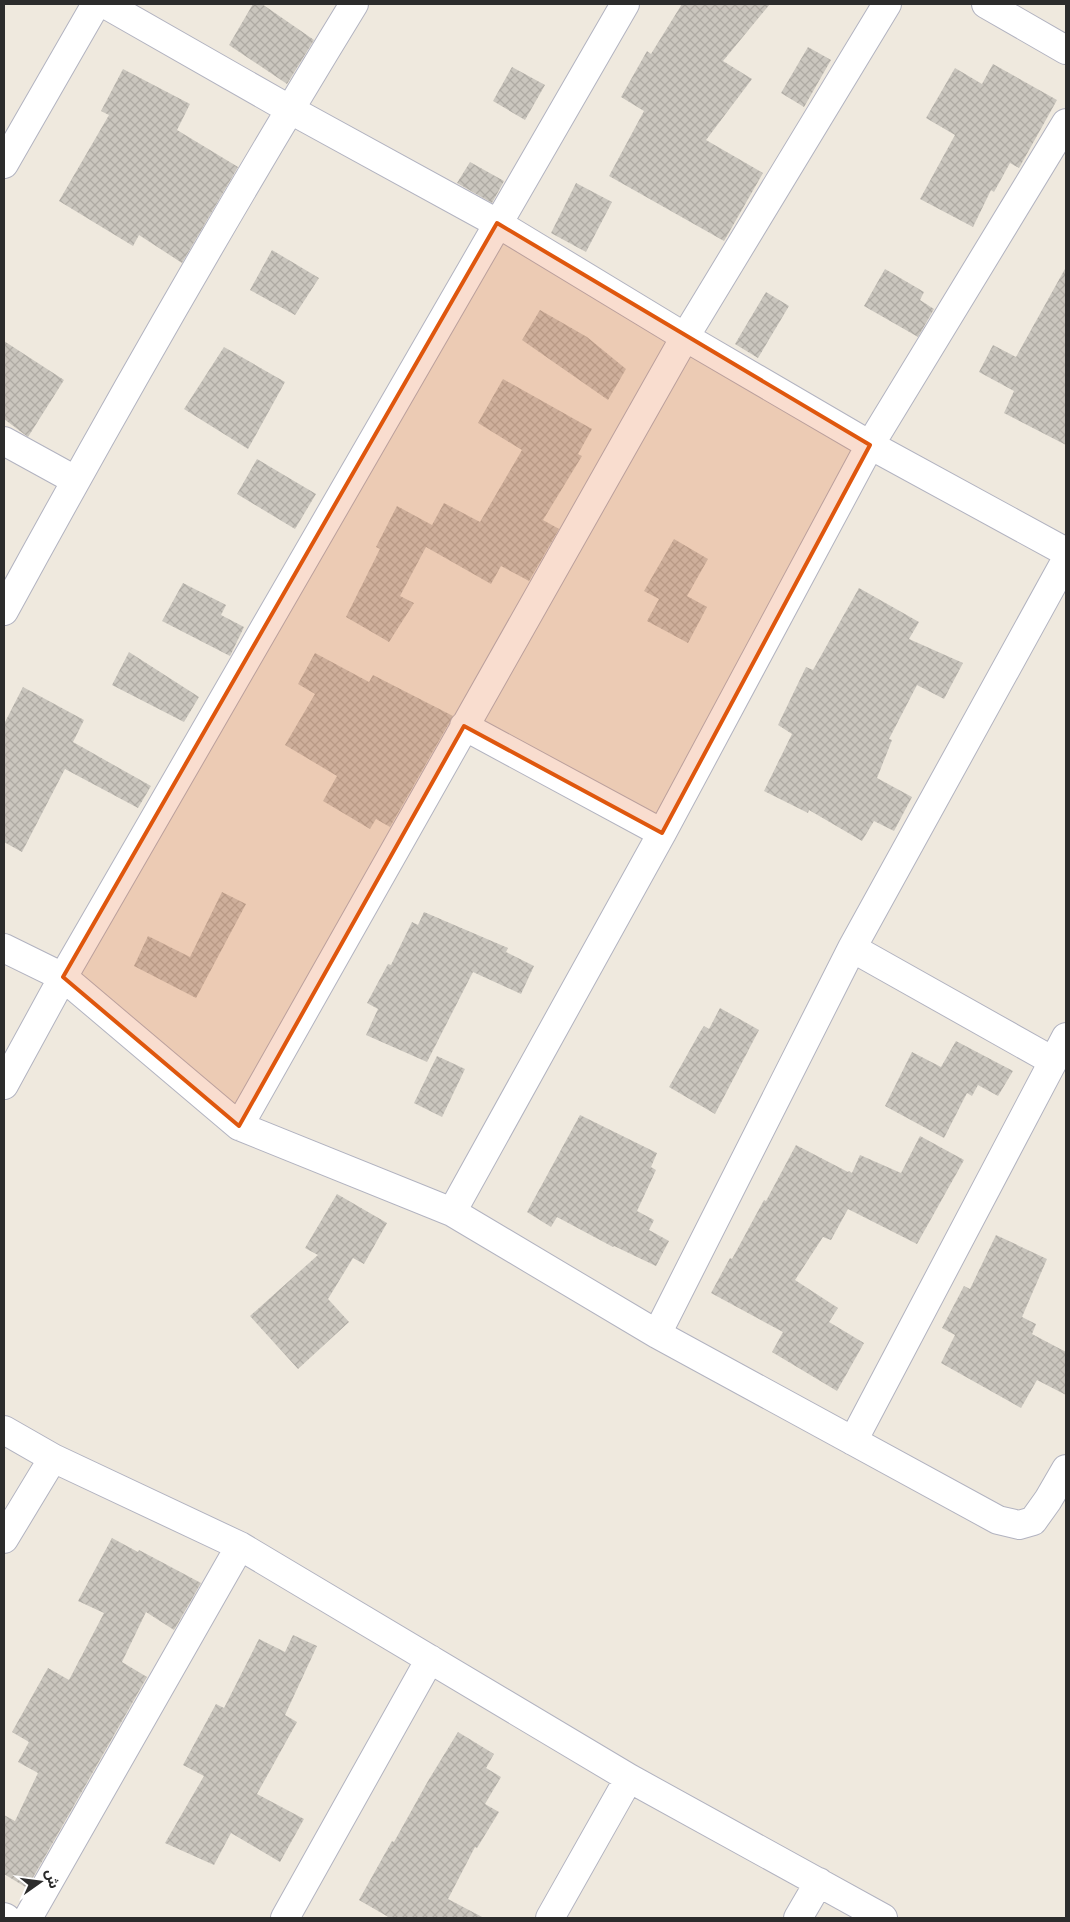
<svg xmlns="http://www.w3.org/2000/svg" width="1070" height="1922" viewBox="0 0 1070 1922" font-family="'DM Sans','Noto Sans Arabic',sans-serif">
  <style>
    .building { fill: url(#building-cross-hatch) }
    .lines { fill: none; stroke-linecap: round; stroke-linejoin: round }
    .minor-casing { stroke: #b2b3c0; stroke-width: 30 }
    .minor { stroke: #fff; stroke-width: 28 }
    .marked { fill: #df570e; fill-opacity: 0.2; stroke: #df570e; stroke-width: 4; stroke-linejoin: round }
  </style>
  <defs>
    <pattern id="building-cross-hatch" width="8" height="8" patternUnits="userSpaceOnUse" patternTransform="scale(1.25)"><rect width="8" height="8" fill="#cac6be"/><path d="M0 0l8 8M0 8l8-8" fill="none" stroke="#aeaaa3"/></pattern>
  </defs>
  <rect width="100%" height="100%" fill="#efe9de"/>
  <path class="building" d="M253 4H262L314 40 287 84 229 45Z
    M682 4H770L723 61 752 79 706 140 763 173 724 241 609 176 644 111 621 97 647 51 651 54Z
    M808 47 831 60 804 107 781 93Z
    M993 64 1057 100 1019 168 1010 163 994 192 991 190 973 227 920 199 955 135 926 118 955 68 982 84Z
    M512 67 545 85 525 120 493 101Z
    M123 69 190 104 177 130 238 167 182 263 139 235 133 246 59 201 109 115 101 111Z
    M470 162 504 181 492 203 457 183Z
    M576 183 612 202 586 252 551 233Z
    M272 250 319 278 295 315 250 290Z
    M1066 267V445L1004 413 1014 391 979 372 993 345 1016 357Z
    M885 269 924 292 920 300 934 309 918 337 864 306Z
    M766 292 789 306 758 358 735 344Z
    M540 310 587 337 626 369 608 400 522 340Z
    M4 341 64 380 28 437 4 419Z
    M224 347 285 382 248 449 184 409Z
    M503 379 592 429 578 454 582 456 543 520 559 529 529 581 501 566 491 584 426 547 400 596 414 603 389 642 346 617 380 549 376 547 397 506 432 525 444 503 480 522 522 450 478 423Z
    M257 459 316 494 295 529 237 494Z
    M674 539 708 559 687 596 707 607 688 643 647 621 659 599 644 591Z
    M183 583 226 605 221 615 244 627 230 656 162 621Z
    M859 588 919 622 909 639 963 663 944 699 917 685 889 739 892 740 877 778 912 797 894 831 874 821 862 841 809 810 808 813 764 791 792 734 778 725 806 667 813 670Z
    M129 652 199 697 184 722 112 685Z
    M315 653 369 682 373 675 453 716 390 827 376 819 370 829 323 801 337 776 285 745 315 694 298 684Z
    M23 687 84 720 73 742 151 786 138 808 65 769 22 852 4 842V724Z
    M222 892 246 904 196 998 134 966 148 936 190 957Z
    M424 912 508 948 506 952 534 966 521 994 473 972 427 1062 366 1035 378 1009 367 1003 388 964 391 965 412 922 418 925Z
    M720 1008 759 1030 715 1114 669 1087 700 1032 704 1026 709 1029Z
    M956 1041 1013 1071 998 1096 978 1085 972 1096 967 1093 944 1138 885 1106 912 1052 941 1067Z
    M437 1056 465 1069 442 1117 414 1103Z
    M580 1115 657 1153 651 1167 656 1170 637 1211 654 1220 649 1230 669 1241 656 1266 614 1246 613 1247 557 1217 551 1227 527 1212Z
    M920 1136 964 1160 917 1244 848 1209 831 1240 823 1237 795 1280 838 1308 829 1322 864 1343 837 1391 772 1352 783 1332 711 1293 730 1258 732 1259 764 1200 766 1201 796 1145 848 1172 849 1171 852 1173 860 1155 901 1173Z
    M337 1194 387 1223 364 1264 353 1258 328 1299 349 1322 298 1369 250 1316 318 1255 305 1248Z
    M996 1235 1047 1259 1022 1317 1036 1324 1032 1334 1066 1352V1395L1037 1380 1021 1408 941 1363 955 1335 942 1328 964 1286 970 1289Z
    M112 1538 138 1552 139 1550 201 1583 174 1630 146 1612 122 1662 147 1677 27 1888 4 1874V1815L15 1821 38 1773 18 1762 29 1742 12 1732 48 1668 69 1680 104 1613 78 1601Z
    M293 1635 317 1646 285 1715 297 1722 257 1794 304 1819 280 1862 231 1833 214 1865 165 1843 204 1776 183 1765 216 1704 224 1708 259 1639 285 1652Z
    M458 1732 494 1754 486 1768 501 1777 485 1804 499 1812 477 1848 475 1847 448 1899 484 1918H390L359 1900 392 1841 394 1842 428 1781Z"/>
  <g class="lines">
    <g class="minor-casing">
      <path id="minor" d="M105 4 289 109 497 223 685 337 870 445 1066 552
        M986 4 1066 50
        M4 164 96 4
        M4 441 75 480
        M4 611C116 406 232 203 354 4
        M464 726 662 833
        M4 948 63 977 239 1126 452 1212 657 1334 998 1520 1019 1525 1033 1521 1048 1500 1066 1469
        M852 948 1053 1061
        M4 1085 63 977 625 4
        M239 1126 685 337 887 4
        M452 1212 662 833 870 445 1066 123
        M657 1334 852 948 1066 560
        M4 1430 53 1458 240 1546 629 1778 883 1918
        M853 1441 1066 1037
        M4 1539 53 1458
        M4 1917 6 1918
        M28 1918 240 1546
        M285 1918 430 1659
        M550 1918 629 1778
        M798 1918 819 1882"/>
    </g>
    <use href="#minor" class="minor"/>
  </g>
  <path class="marked" d="M497 223 870 445 662 833 464 726 239 1126 63 977Z"/>
  <rect width="1070" height="1922" fill="none" stroke="#2c2c2c" stroke-width="10"/>
  <g transform="translate(40 1882) rotate(76)" stroke="#ffffff" stroke-width="4" paint-order="stroke">
  <path d="M0-4L9 19L0 12L-9 19Z" fill="#2c2c2c"/>
  <text y="-8" font-size="14" font-weight="bold" text-anchor="middle" fill="#2c2c2c">ش</text>
  </g>
</svg>
